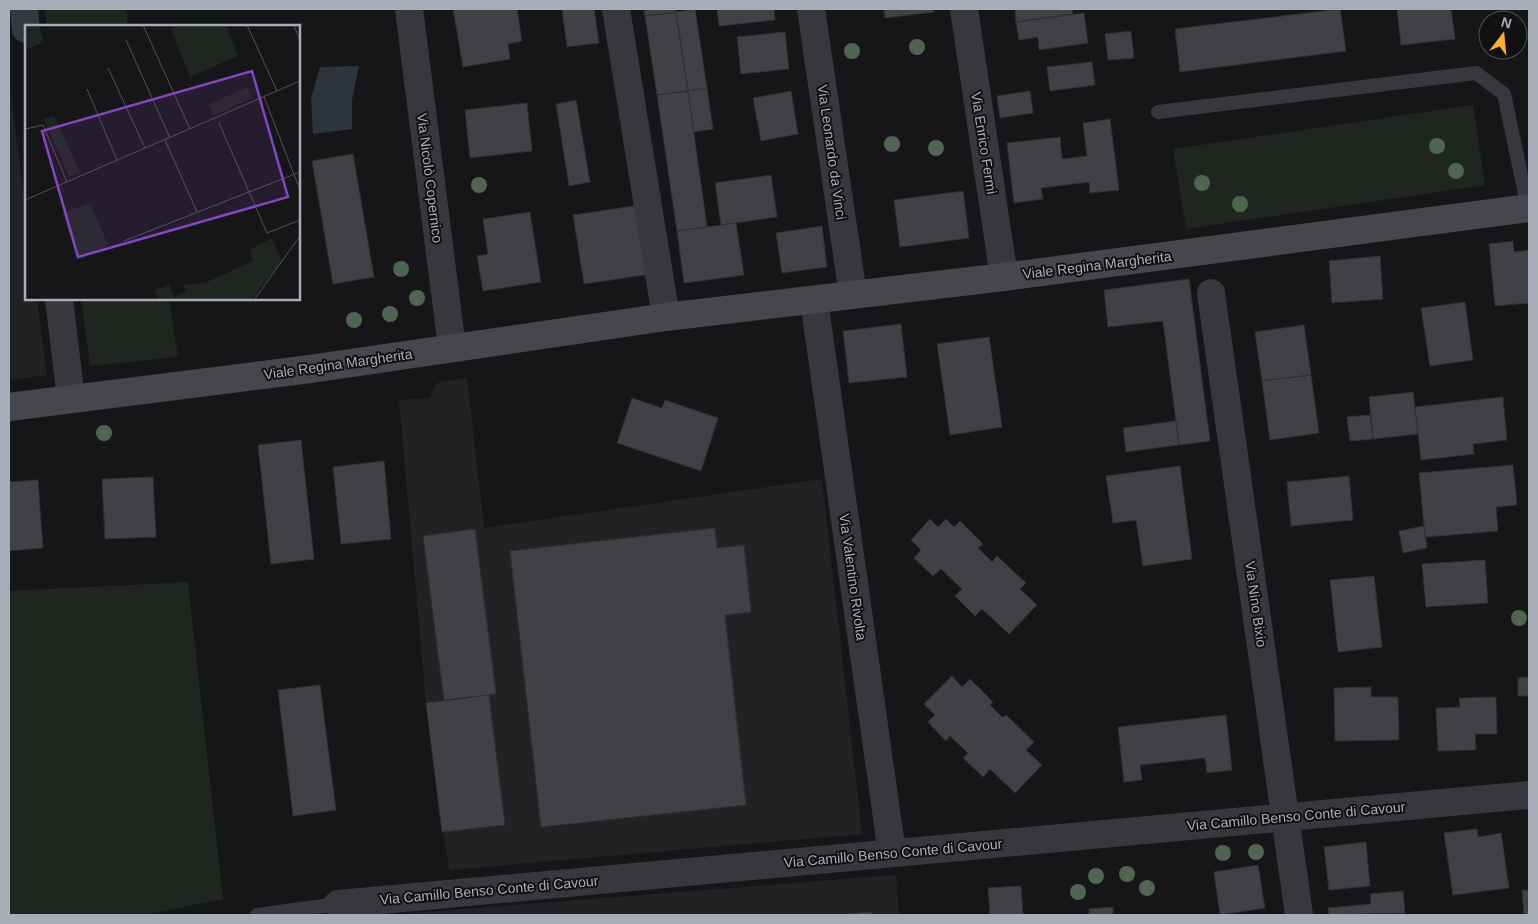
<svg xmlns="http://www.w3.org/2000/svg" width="1538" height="924" viewBox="0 0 1538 924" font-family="Helvetica,sans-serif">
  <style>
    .built { fill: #222225 }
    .green { fill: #1e261f }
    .water { fill: #2c353c }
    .building { fill: #404145; stroke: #303034 }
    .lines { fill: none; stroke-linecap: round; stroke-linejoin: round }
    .lane { stroke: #37383d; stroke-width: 14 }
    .street { stroke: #37383d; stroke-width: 28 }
    .secondary { stroke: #45474d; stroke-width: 28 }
    .tree { fill: #506452 }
    .labels { text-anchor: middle; stroke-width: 4; stroke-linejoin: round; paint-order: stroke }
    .street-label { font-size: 14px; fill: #a8adb8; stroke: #111113 }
    .inset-road { fill: none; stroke: #505258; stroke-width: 1 }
    .view { fill: #8446be; fill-opacity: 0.15; stroke: #8446be; stroke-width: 2.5 }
    .inset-edge { fill: none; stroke: #a8adb8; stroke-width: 2.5 }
  </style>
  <rect width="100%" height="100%" fill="#161618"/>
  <path class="built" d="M9 78 26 215V299H37L47 375 9 380Z
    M467 378 484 528 822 479 862 834 449 870 426 703 399 400 430 398 437 383Z
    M896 875 899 915H413V913Z"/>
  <path class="green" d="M45 9H126L128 26H47Z
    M1473 105 1485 185 1186 229 1173 149Z
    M81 299H169L178 357 90 366Z
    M188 582 223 899 143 915H9V591Z"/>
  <path class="water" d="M359 66 352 100V129L313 134 311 98 320 67Z"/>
  <path class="building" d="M453 9H517L522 41 508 44 510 59 463 67Z
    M562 9H594L599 43 567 47Z
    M644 9H676V12L645 16Z
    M695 9 707 88 688 91 676 12Z
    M717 9H774L775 20 719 26Z
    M884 9H933L934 12 885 18Z
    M1015 9H1072L1073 14 1016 22Z
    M1340 9 1346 51 1180 72 1175 29Z
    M1397 9H1451L1455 39 1401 45Z
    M676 12 688 91 657 95 645 16Z
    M1084 13 1088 43 1039 50 1038 37 1019 40 1016 22Z
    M1131 31 1134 58 1108 60 1105 34Z
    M785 32 789 69 741 74 737 37Z
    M1092 62 1095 85 1050 91 1047 67Z
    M707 88 713 129 694 132 688 91Z
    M688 91 707 227 677 231 657 95Z
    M791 91 798 134 761 141 753 98Z
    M1030 91 1033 113 1000 118 997 96Z
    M576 100 590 182 569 186 556 104Z
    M527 103 532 151 470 158 465 110Z
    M1110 119 1119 190 1090 193 1089 182 1041 188 1043 199 1014 203 1007 143 1060 137 1062 159 1087 156 1083 123Z
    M353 154 374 277 333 284 312 161Z
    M771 175 777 217 721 225 715 183Z
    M963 191 969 238 900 247 894 200Z
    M640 205 651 274 584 284 573 215Z
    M530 212 541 282 483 291 477 256 488 254 483 219Z
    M736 223 744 275 684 283 677 231Z
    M822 226 827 267 782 273 776 233Z
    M1513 241 1514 252 1529 250V303L1495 306 1489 244Z
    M1380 256 1383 299 1332 303 1329 261Z
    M1189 279 1210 441 1179 445 1163 321 1108 327 1104 290Z
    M1465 302 1473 360 1430 366 1421 308Z
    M901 324 907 377 849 383 843 331Z
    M1304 325 1311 375 1262 381 1255 332Z
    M989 337 1002 427 950 435 937 344Z
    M1311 375 1319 433 1270 440 1262 381Z
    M1413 392 1418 434 1373 439 1369 397Z
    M1503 397 1507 440 1473 444 1474 454 1421 460 1415 407Z
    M632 398 662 408 665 400 718 418 701 471 617 443Z
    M1370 415 1373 439 1350 441 1347 417Z
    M1176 421 1179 445 1126 452 1123 428Z
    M301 440 314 559 271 564 258 445Z
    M384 461 391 539 341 544 333 467Z
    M1513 465 1517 505 1496 507 1498 531 1425 537 1419 473Z
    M1180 466 1192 559 1143 566 1136 520 1113 523 1106 476Z
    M1349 476 1353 520 1291 526 1287 482Z
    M153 477 156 537 105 539 102 479Z
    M38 480 43 548 9 551V482Z
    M930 519 938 527 946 519 954 527 960 521 983 544 978 548 992 562 997 556 1026 583 1020 589 1037 605 1009 634 982 609 975 616 955 596 962 589 941 569 933 576 914 558 921 550 911 540Z
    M1424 526 1427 548 1403 553 1399 531Z
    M715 528 717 548 744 545 751 612 725 615 746 805 541 827 510 551Z
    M475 529 496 694 444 700 423 536Z
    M1485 560 1488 603 1426 607 1422 564Z
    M1374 576 1382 647 1338 652 1330 580Z
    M952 676 962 687 970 679 993 702 990 705 1003 718 1006 715 1034 742 1026 750 1042 765 1015 793 990 769 983 777 963 758 968 753 950 736 946 741 928 722 935 715 924 704Z
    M1529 677V696H1518V678Z
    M320 685 336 810 293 816 278 690Z
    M1371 687V697H1398L1399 740 1335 741 1334 688Z
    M489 695 505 825 442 832 426 703Z
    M1496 697 1497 734H1475L1476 750 1438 751 1436 708 1460 707 1459 698Z
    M1226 715 1232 770 1207 773 1205 758 1140 765 1142 780 1124 782 1118 727Z
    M1477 829 1478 837 1501 833 1509 888 1453 895 1444 833Z
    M1366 842 1370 886 1329 890 1324 847Z
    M1258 865 1265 908 1220 915 1214 872Z
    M1021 886 1023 915H990L988 888Z
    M1522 890H1529V915H1524Z
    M1403 891 1405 913 1329 915 1328 908 1371 904 1370 894Z
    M1113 907V915H1089V909Z
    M872 912 873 915H836Z"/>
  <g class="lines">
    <path class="lane" d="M1158 112 1476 73 1504 94 1528 208
      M257 915 338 904"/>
    <path class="street" d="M24 9 26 29
      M409 9 452 348
      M616 9 666 317
      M811 9 853 295
      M964 9 1004 277
      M1211 293 1299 915
      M59 299 71 399
      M814 300 892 853
      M338 904 1529 795"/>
    <path class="secondary" d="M9 407 310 369 666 317 1004 277 1529 208"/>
  </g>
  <g class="tree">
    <circle cx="917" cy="47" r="8"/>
    <circle cx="852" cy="51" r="8"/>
    <circle cx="892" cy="144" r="8"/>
    <circle cx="1437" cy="146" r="8"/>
    <circle cx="936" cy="148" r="8"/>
    <circle cx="1456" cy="171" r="8"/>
    <circle cx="1202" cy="183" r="8"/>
    <circle cx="479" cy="185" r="8"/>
    <circle cx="1240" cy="204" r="8"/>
    <circle cx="401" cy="269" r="8"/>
    <circle cx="417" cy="298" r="8"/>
    <circle cx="390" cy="314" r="8"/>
    <circle cx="354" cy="320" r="8"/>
    <circle cx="104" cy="433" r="8"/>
    <circle cx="1519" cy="618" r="8"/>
    <circle cx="1256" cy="852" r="8"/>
    <circle cx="1223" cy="853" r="8"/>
    <circle cx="1127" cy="874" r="8"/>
    <circle cx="1096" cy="876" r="8"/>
    <circle cx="1147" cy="888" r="8"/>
    <circle cx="1078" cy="892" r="8"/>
  </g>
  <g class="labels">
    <g class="street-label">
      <text transform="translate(984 143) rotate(81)" y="5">Via Enrico Fermi</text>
      <text transform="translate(832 152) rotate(82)" y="5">Via Leonardo da Vinci</text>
      <text transform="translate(430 178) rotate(83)" y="5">Via Nicolò Copernico</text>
      <text transform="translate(1097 265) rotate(-7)" y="5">Viale Regina Margherita</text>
      <text transform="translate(338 364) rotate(-8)" y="5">Viale Regina Margherita</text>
      <text transform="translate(853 577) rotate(82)" y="5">Via Valentino Rivolta</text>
      <text transform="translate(1256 604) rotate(82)" y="5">Via Nino Bixio</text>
      <text transform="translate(1296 816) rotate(-5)" y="5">Via Camillo Benso Conte di Cavour</text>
      <text transform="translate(893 853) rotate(-5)" y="5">Via Camillo Benso Conte di Cavour</text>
      <text transform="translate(489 890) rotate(-5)" y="5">Via Camillo Benso Conte di Cavour</text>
    </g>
  </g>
  <g transform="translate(25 25)">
    <rect width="275" height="275" fill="#161618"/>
    <path d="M0 0H14L19 17 0 25ZM155 0H201L213 31 165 52 146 4ZM222 62 227 73 188 91 183 80ZM29 91 55 147 44 152 19 94ZM65 178 83 220 54 235 37 188ZM247 213 257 236 226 275H133L130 265 144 260 149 272 161 267 159 260 180 258 228 236 224 225Z" fill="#1e261f"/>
    <path class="inset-road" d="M118 0 165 104M222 0 252 66M269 0 275 16M101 15 145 113M83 43 120 123M62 64 92 135M239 72 275 165M194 98 242 208 275 195M0 104 18 100 42 157M140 115 172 187M0 175 275 56M99 216 275 147M229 275 275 211"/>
    <path class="view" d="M227 46 263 172 53 232 17 106Z"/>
    <rect width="275" height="275" class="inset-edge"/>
  </g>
  <rect width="1538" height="924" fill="none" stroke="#a8adb8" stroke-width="20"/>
  <g transform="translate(1503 35) rotate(16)"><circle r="24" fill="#111113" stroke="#4d4f55"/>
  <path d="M0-4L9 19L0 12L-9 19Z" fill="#f2b134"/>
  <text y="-8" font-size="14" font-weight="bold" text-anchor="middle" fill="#a8adb8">N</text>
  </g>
</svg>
